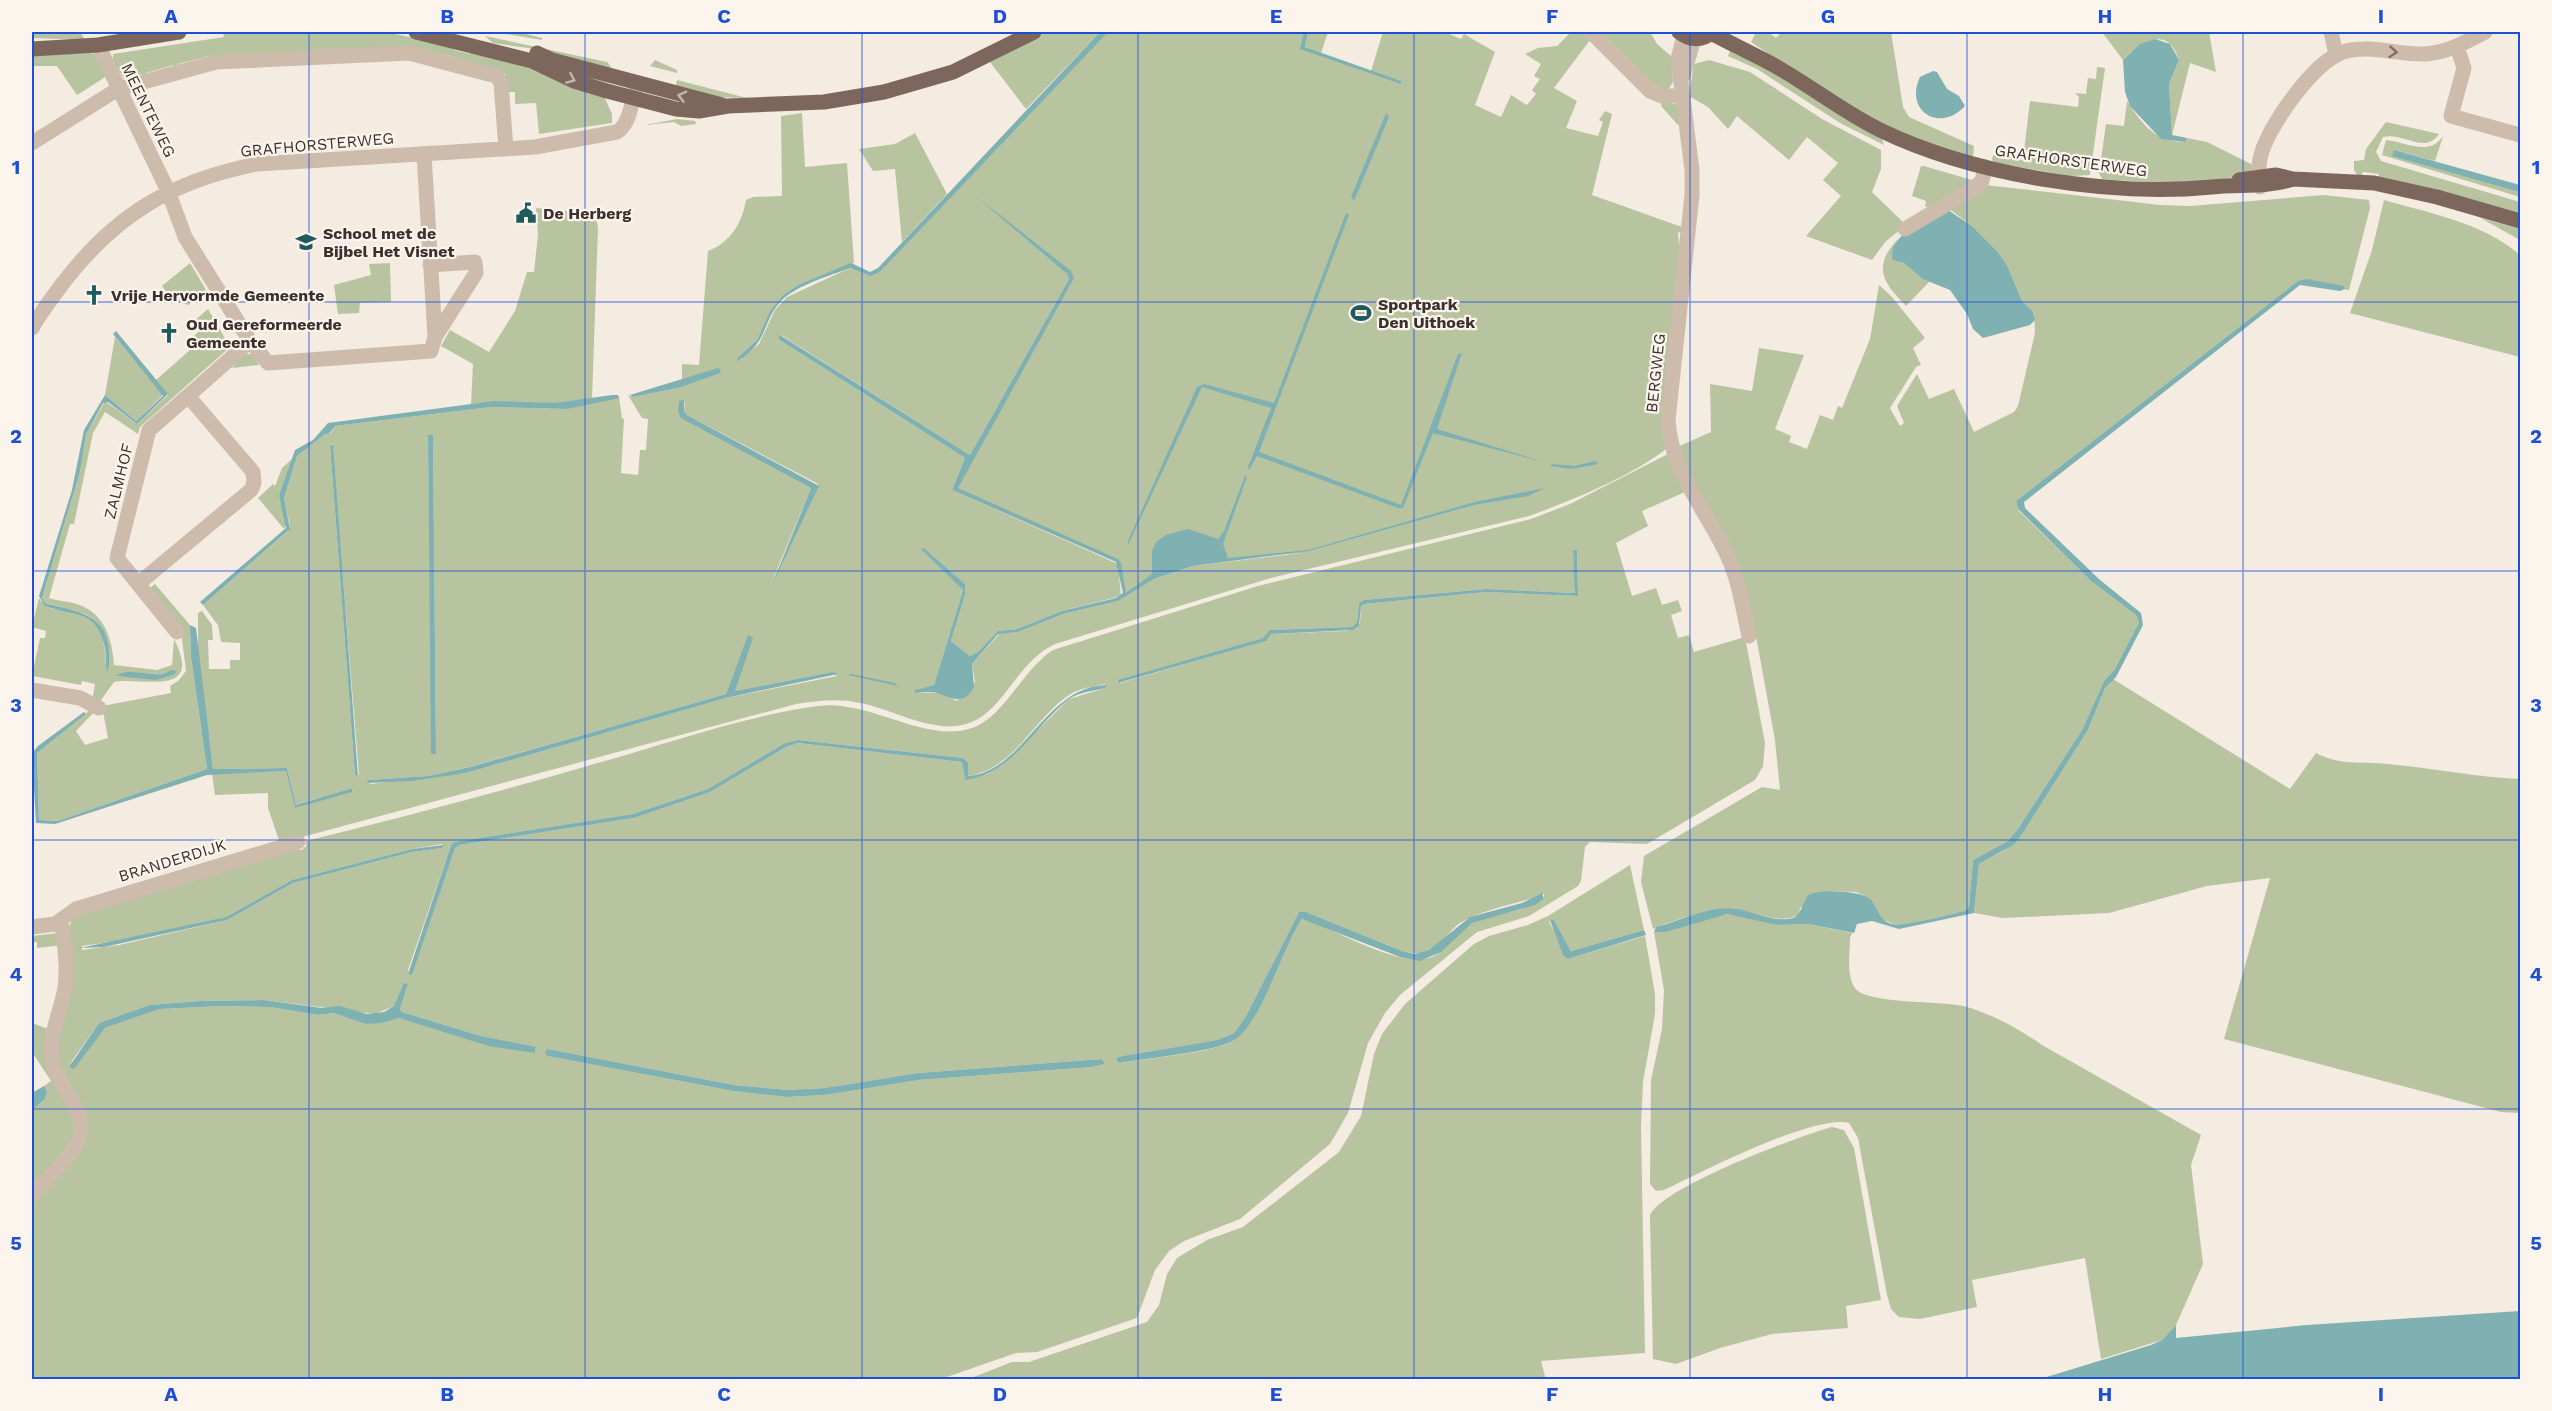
<svg xmlns="http://www.w3.org/2000/svg" width="2552" height="1411" viewBox="0 0 2552 1411" font-family="'Work Sans',sans-serif">
  <style>
    .green { fill: #b8c4a0; fill-rule: evenodd }
    .water { fill: #7fb0b2 }
    .lines { fill: none; stroke-linecap: round; stroke-linejoin: round }
    .minor { stroke: #cdbbac; stroke-width: 15 }
    .major { stroke: #7d675c; stroke-width: 15 }
    .oneway { stroke: #7d6f65 }
    .oneway2 { stroke: #c2b5ac }
    .grid { fill: none; stroke: #1d4ed8; stroke-width: 1.5; stroke-opacity: 0.55 }
    .labels { text-anchor: middle; stroke-width: 4.5; stroke-linejoin: round; paint-order: stroke }
    .street-label { font-size: 16px; fill: #3b302b; stroke: #fbf5ee }
    .poi-label { font-size: 16px; font-weight: bold; fill: #3b302b; stroke: #fbf5ee; text-anchor: start }
    .neatline { fill: none; stroke: #1d4ed8; stroke-width: 2 }
    .grid-label { font-size: 20px; text-anchor: middle; font-weight: bold; fill: #1d4ed8 }
  </style>
  <rect width="100%" height="100%" fill="#f4ebe1"/>
  <path class="green" d="M32 32 81 33 85 40 32 38Z
    M227 32H385L455 46 454 50 470 54 472 50 506 59 604 96 612 114V123L539 134 536 103 515 104V92H506L505 74 457 61 454 57 409 46 210 59 209 56 178 64 175 68 174 65 146 73V76L143 77 142 74 135 76V66L130 67 133 76 124 79 113 62V54L224 37 223 33Z
    M494 32H518L542 38V40Z
    M1046 32H1100L1026 109 990 62Z
    M1104 32H1306L1302 47 1400 81 1371 71 1383 32H1450L1449 34 1461 39 1464 34 1495 52 1475 105 1501 117 1511 95 1527 105 1536 94 1532 90 1540 79 1534 76 1541 64 1525 54 1538 48 1557 46 1571 32H1581L1590 40 1554 88 1577 101 1566 128 1598 136 1603 122 1599 120 1605 111 1612 114 1592 195 1682 227 1681 233 1678 232 1680 255 1666 449C1632 476 1570 501 1529 516L1271 578 1055 644C1017 662 1005 708 972 722 937 737 894 709 860 703 838 698 817 701 796 704L280 843 268 808V793L215 795 212 774 286 771 295 808 353 790 349 789 296 805 287 768 213 769 198 659V613L202 611 212 625 213 640H208L209 669H230V660H240V643L221 642 218 625 203 605 287 532 290 526 284 498 297 456 324 435 331 433 335 426 491 407 568 409 619 397 622 418 624 419 621 473 638 475 640 450H646L648 419 642 418 628 395 633 397 682 387 721 372 682 381V364L699 365 708 251C731 242 742 223 746 200L753 197 782 196 781 116 802 113 805 167 847 163 854 263 798 285 783 295 770 311 757 340 737 358 740 360 759 344 775 310 787 297 850 268 867 275 880 272ZM971 191 1070 274 1071 281 955 489 1118 561 1125 595 1181 562 1301 553 1193 566 1156 578 1118 601 1063 614 1018 632 1000 633 972 664 975 682 957 701 939 693H916L919 689 934 685 963 590 922 549 924 548 965 584V595L951 641 970 656 978 652 998 631 1017 629 1062 611 1121 596 1118 564 952 490 965 458 778 339 781 335 970 455 1069 279 1067 274ZM685 402 684 411 687 415 818 484 771 584 811 488 678 411ZM428 435H433L436 754H432ZM332 444 359 774 358 776 355 775 330 445ZM1524 496 1475 505 1309 551 1485 501ZM748 636 735 691 832 672 837 676 726 698 466 773 370 784 368 780 428 776 469 767 726 694Z
    M1308 32H1328L1321 53 1305 47Z
    M1596 32H1650L1657 44 1671 56 1673 82 1668 90H1660Z
    M1756 32H1768L1776 38 1782 32H1891L1903 107 1909 117 1974 146 1973 158C1941 148 1908 138 1879 123 1834 99 1793 70 1751 42Z
    M2102 32H2209L2216 72 2190 63 2172 135 2169 84 2179 60C2168 25 2141 41 2123 60Z
    M485 36 607 62 611 67 609 71 535 49 493 43Z
    M1731 49 1881 136 1884 145 1840 123 1757 69 1728 56Z
    M90 53 95 54 107 76 77 95 57 66H32V55Z
    M655 60 677 70V73L650 66Z
    M1709 60 1750 72 1822 119 1881 150V169L1872 192 1906 225 1885 242 1872 260 1806 236 1841 196 1823 180 1838 163 1807 137 1789 160 1737 116 1728 129 1708 107 1689 96 1694 64Z
    M2097 67 2105 68 2090 175 2072 176 1996 163 1992 160 1993 155 2023 160 2030 101 2078 107 2079 97 2075 93 2086 94 2088 78 2096 79Z
    M677 80 747 98 710 97 675 89Z
    M1663 101 1678 105 1683 123 1678 125 1661 106Z
    M2127 101C2143 125 2155 142 2185 142L2187 138 2207 142 2253 165 2256 173C2199 185 2159 183 2102 179L2099 173 2106 124 2124 126Z
    M677 119 695 121 696 124 681 126 674 122 645 125Z
    M2386 122 2439 134C2425 155 2403 132 2383 137L2376 152 2381 161 2520 202V215L2379 177V174L2363 172 2361 176 2357 175 2354 170V161L2364 160 2366 149Z
    M915 133 947 194 902 242 895 169 873 171 859 149 895 144Z
    M2443 136 2435 161 2394 150 2520 192V197L2382 155 2386 140C2406 142 2429 157 2443 136Z
    M1921 166H1924L1975 181 1933 209 1925 206 1926 201 1912 196Z
    M1985 185 2160 205 2190 206 2324 195 2369 200 2370 208 2349 290 2298 281 2016 501 2018 510 2091 581 2136 615 2139 622 2115 669 2104 681 2082 730 2018 829 2008 841 1973 860 1969 907 1965 911 1909 924H1893L1882 919 1865 896 1856 892 1833 891 1800 908 1799 914C1780 928 1747 907 1726 908 1711 909 1667 922 1653 929L1641 882 1644 856 1762 787 1780 790 1775 740 1755 631 1675 448 1711 432 1710 384 1752 391 1759 348 1804 355 1775 429 1791 436 1789 442 1807 449 1820 415 1833 420 1838 406 1842 408 1870 339 1879 285 1892 297 1925 338 1913 348 1921 365 1916 367 1890 408 1900 426 1904 423 1897 406 1917 374 1929 399 1954 389 1974 432 2014 412 2018 406 2035 333 2034 314 2022 301 2007 265 1998 252 1972 226 1951 210 1899 262C1911 263 1918 278 1930 281L1906 306C1898 297 1887 287 1884 276 1872 237 1958 201 1985 185Z
    M2384 200C2429 213 2484 223 2520 255V357L2350 313 2372 250Z
    M536 208 595 214 598 227 592 399C552 408 512 399 471 404L473 364 441 346 450 330 489 352 515 311 527 272H534L538 235Z
    M2481 218 2520 229V240L2484 220Z
    M190 263 206 290 188 305 171 298 162 286Z
    M390 263 391 302 360 303 359 313 338 314 334 285 371 275 369 264Z
    M208 309 230 347 140 427 138 434 105 412 93 433 74 524H70L49 598C57 601 67 601 77 604 105 613 112 639 114 665L157 670 172 665 174 639C205 700 139 676 114 682L99 703 92 702 95 684 82 681 81 685 32 676 40 638H45L46 631 32 627 39 598C54 626 108 588 106 671 110 616 93 614 45 603L42 598 80 472 86 435 105 401 137 424 168 395 156 380 198 343 194 336 200 330 193 322ZM125 672 151 675 168 673C147 686 137 671 117 677Z
    M115 337 163 395 136 421 105 395Z
    M243 354H253L259 365 232 368Z
    M1668 454 1685 492 1642 511 1648 526 1616 543 1632 596 1656 588 1662 605 1678 600 1682 611 1671 615 1678 638 1689 635 1694 652 1745 637 1765 743 1763 766 1755 780 1647 844 1590 842 1585 847 1581 881 1578 886 1529 916 1477 932 1400 995 1385 1013 1368 1043 1348 1113 1330 1144 1240 1219 1184 1241 1169 1251 1155 1270 1137 1318 1037 1352 1016 1353 941 1379 32 1380V1198L82 1140 56 1061 68 930 74 915 282 849 302 850 306 846V841C402 817 499 792 594 764 667 744 743 716 818 706 870 699 924 744 972 728 1004 717 1023 669 1053 650L1258 586 1531 519 1570 504ZM1577 550 1578 596 1486 592 1364 604 1361 606 1360 623 1357 628 1346 631 1271 634 1265 641 1120 683 1117 681 1263 638 1273 630 1352 627 1357 622 1359 603 1364 600 1486 589 1576 593 1573 551ZM1105 684V688L1069 699 1002 765 988 774 965 779 962 762 798 743 786 747 710 792 634 818 459 845 455 848 410 975 408 970 451 845 454 842 633 814 708 789 785 743 798 740 963 758 968 776C1015 769 1033 719 1069 695 1079 688 1093 687 1105 684ZM442 844V848L412 852 293 883 227 920 119 945 82 950V946L118 941 226 917 292 880 412 849ZM1544 894V899C1521 914 1494 912 1470 924 1455 932 1448 950 1432 957 1400 970 1335 928 1302 919 1282 948 1261 1026 1233 1041 1213 1053 1147 1058 1121 1063L1116 1060 1117 1057 1217 1040 1234 1033 1246 1016 1299 912H1306L1402 951C1412 953 1419 955 1429 950 1443 945 1449 930 1460 923 1482 909 1518 904 1544 894ZM408 984 400 1009 402 1012 481 1036 533 1046 536 1047 535 1053 399 1018 365 1024 334 1013 318 1015 270 1007 222 1006 160 1009 105 1028 69 1065 99 1023 149 1005 200 1001 264 1000 375 1014 394 1006ZM548 1049 734 1085 788 1090 824 1088 918 1073 1102 1059 1105 1064 1092 1067 919 1080 825 1095 788 1097 733 1091 547 1056Z
    M292 459 279 495 287 523 284 529 258 498 273 484 275 486 282 468Z
    M155 584 190 625 191 657 207 769 58 821 39 820 37 753 86 714 90 708 95 711 76 731 85 745 108 738 102 706 171 693 170 686 178 681 186 671 181 631 150 588Z
    M2113 679 2290 789 2316 753C2340 766 2362 761 2388 764 2432 768 2476 777 2520 779V1113L2501 1112 2224 1039 2270 878 2207 886 2109 913 2003 918 1974 913 1979 864 2005 850 2021 836 2088 730 2105 688Z
    M1630 865 1644 930 1571 951 1554 920 1549 921 1568 959 1645 936 1655 994V1014L1643 1082 1641 1125 1645 1353 1541 1361 1546 1380H966L1012 1362H1029L1147 1322 1159 1305 1167 1274 1177 1258 1207 1240 1243 1227 1339 1152 1361 1116 1374 1054 1382 1034 1405 1004 1474 944 1489 936 1528 925 1548 916Z
    M1721 914 1741 915 1778 925 1808 924 1852 933 1850 938C1850 952 1846 976 1855 988 1865 1004 1942 1001 1963 1006 1991 1013 2019 1029 2042 1045L2201 1135 2191 1165 2203 1264 2176 1325 2162 1340 2101 1359 2085 1258 1972 1280 1977 1307 1920 1319 1899 1317 1891 1309 1887 1295 1858 1138 1849 1123C1815 1113 1698 1174 1664 1190L1656 1191 1650 1184 1651 1080 1662 1029 1664 990 1654 932H1666Z
    M59 933 62 945 37 948V942H32V936Z
    M32 1023 51 1030 70 1100 76 1136 32 1189V1110L45 1099 47 1091 44 1086 51 1081 32 1052Z
    M1832 1127 1844 1130 1854 1148 1881 1300 1846 1306 1848 1328 1772 1334 1720 1348 1676 1364 1653 1359 1650 1216C1658 1189 1801 1135 1832 1127Z"/>
  <path class="water" d="M1100 32H1108L880 272 870 276 850 268C829 276 797 285 781 301 761 323 770 340 738 361L737 358 757 340 770 311 783 295 798 285 851 263 870 272 878 268Z
    M1304 32H1308L1305 47 1401 81V84L1300 49Z
    M2155 39 2170 44 2179 60 2169 84 2172 135 2187 138 2185 142 2161 139 2130 106 2125 92 2123 60 2140 44Z
    M1933 71 1937 72 1947 89 1959 96 1965 106C1939 134 1904 110 1920 77Z
    M1386 113 1389 117 1354 201 1351 197Z
    M2394 150 2520 185V192L2392 156Z
    M971 192 1071 271 1074 278 958 488 1118 559 1121 563 1126 593 1152 574V551L1156 542 1166 535 1188 529 1218 539 1224 531 1245 476 1247 477 1223 544 1228 558 1308 550 1475 502 1545 488 1528 496 1475 505 1309 551 1193 566 1156 578 1118 601 1063 614 1018 632 998 634 972 664 974 687C965 704 954 700 940 694 933 691 922 693 915 693V690L934 685 963 590 921 549 924 548 965 584V595L951 641 970 656 978 652 998 631 1017 629 1062 611 1116 598 1123 593 1116 562 952 490 965 458 778 339 780 335 970 455 1069 279 1067 274Z
    M1948 210 1972 226 1998 252 2007 265 2022 301 2033 312 2035 320 2030 325 1983 338 1973 329 1967 314 1950 290 1923 279 1904 263 1893 260C1885 235 1932 219 1948 210Z
    M1346 213 1349 215 1259 452 1401 505 1458 354 1462 353 1437 429 1547 463 1433 433 1403 508H1398L1257 456 1249 470 1248 467 1271 408 1202 387 1128 545V541L1197 387 1204 384 1274 403Z
    M2307 279 2344 286 2345 289 2340 291 2300 285 2024 502 2025 508 2100 580 2141 613 2143 625 2116 677 2105 688 2088 730 2021 836 2013 845 1979 864 1974 913 1899 929 1872 921 1857 924 1854 933 1808 924 1778 925 1727 914 1666 932H1654L1656 927C1680 921 1704 908 1728 908 1749 908 1773 924 1793 918 1801 915 1803 902 1808 895 1821 889 1861 890 1871 900 1879 909 1878 920 1892 924 1904 927 1950 914 1965 911L1969 907 1973 860 2008 841 2018 829 2082 730 2104 681 2115 669 2139 622 2136 615 2091 581 2018 509 2016 501 2298 281Z
    M116 331 168 394 137 424 108 402 103 403 86 435 80 472 42 598 45 603C74 611 105 612 109 649 109 657 110 665 107 672 105 664 107 653 104 644 94 606 71 618 44 605L39 596 72 490 84 430 105 395 136 421 163 396 113 334Z
    M718 368 721 370 720 373 682 387 633 397 630 395Z
    M612 395H618L619 398 568 409 491 407 335 426 330 433 324 435 297 456 284 498 290 529 203 605 200 602 286 528 279 495 295 450 313 440 328 423 494 401 555 403Z
    M684 400V411L687 415 819 486 772 585 811 488 681 418 678 411 679 401Z
    M428 435H433L436 754H431Z
    M330 445H333L358 776 355 775Z
    M1595 461 1598 464 1572 469 1550 466 1552 464 1575 466Z
    M1573 550H1577L1578 596 1486 592 1364 604 1361 606 1359 626 1353 630 1271 634 1266 641 1118 683V680L1263 638 1270 630 1352 627 1357 622 1359 603 1364 600 1486 589 1575 593Z
    M190 625 196 628 213 769 287 768 296 805 349 789H352V792L295 808 286 771 207 775 55 824 36 823 32 753 38 746 84 712 86 714 37 753 39 820 58 821 207 769 191 657Z
    M748 635 753 638 735 691 832 672 838 674 726 698 466 773 412 781 367 783 368 780 428 776 470 767 726 694Z
    M172 670 176 671 175 674 156 680 116 676C130 664 154 682 172 670Z
    M851 674 895 683 898 686 848 675Z
    M1106 685 1105 688C1094 691 1079 692 1069 699 1034 726 1013 774 965 780L962 762 798 743 786 747 710 792 634 818 459 845 455 848 412 975 408 974 451 845 454 842 633 814 708 789 785 743 798 740 963 758 968 763V776C1024 772 1044 687 1106 685Z
    M443 845 442 848 412 852 293 883 227 920 104 947 80 948 226 917 292 880 412 849Z
    M1542 893 1544 899 1535 905 1472 923 1441 952 1420 961 1400 957 1302 919C1282 948 1261 1026 1233 1041 1213 1052 1147 1058 1120 1063L1116 1060 1117 1057 1217 1040 1234 1033 1246 1016 1299 912H1306L1402 951 1415 954 1429 950 1470 917 1522 903Z
    M1550 920H1554L1571 951 1644 930 1646 935 1568 959 1563 955Z
    M404 983 408 984 400 1009 402 1012 481 1036 533 1046 536 1047 535 1053 489 1046 399 1018 381 1023 365 1024 334 1013 318 1015 270 1007 222 1006 160 1009 105 1028 74 1069 69 1067 99 1023 149 1005 200 1001 264 1000 322 1008 340 1006 367 1014 384 1012 394 1006Z
    M548 1049 734 1085 788 1090 824 1088 918 1073 1102 1059 1105 1064 1092 1067 919 1080 825 1095 788 1097 733 1091 547 1056 545 1052Z
    M44 1086 47 1091 45 1099 32 1110V1093Z
    M2520 1311V1379H2040L2151 1345 2162 1340 2176 1325V1338L2307 1325Z"/>
  <g class="lines">
    <path class="minor" d="M1591 32 1650 91 1662 96H1684
      M2331 32 2336 55
      M1684 36 1678 59 1692 170V195L1668 420C1671 473 1707 510 1728 557 1739 581 1743 610 1749 636
      M98 45 168 191 185 237 250 341 268 363 431 351 435 337 476 273 475 262 430 265
      M2457 47 2464 68 2451 116 2520 135
      M1683 76 1694 39
      M32 143 118 89 216 62 409 53 496 76 501 83 506 149
      M424 154 435 337
      M2260 187C2260 178 2258 167 2260 159 2265 130 2314 61 2343 52 2368 44 2399 55 2425 54 2447 53 2466 42 2485 32
      M1905 229 1974 188 1982 181 1985 167
      M32 328C41 312 52 298 63 283 116 214 172 181 257 164L535 147 617 132C630 124 632 101 636 87
      M138 584 251 490 254 483 253 472 188 396 250 341
      M177 632 117 558 149 430 188 396
      M32 690 80 698 99 708
      M32 927 55 924 76 909 298 842
      M32 1195C44 1181 73 1156 79 1139 89 1106 57 1090 52 1060 48 1037 61 1011 65 988 68 965 65 943 61 920"/>
    <path class="major" d="M416 32 532 61 574 81 607 91 676 109 699 111 728 106 824 102 884 92 953 72 1034 32
      M1679 32C1690 41 1702 41 1713 32
      M1711 33C1730 43 1749 52 1768 62 1806 82 1841 111 1880 130 1973 175 2110 197 2212 187 2240 184 2265 188 2293 179
      M32 49 98 45 179 32
      M537 53 552 60 722 105
      M2239 180 2276 175 2293 179 2374 183 2437 197 2520 221"/>
  </g>
  <defs><path id="oneway-chevron" d="M-2-3.5L2.5 0L-2 3.5" fill="none" stroke-width="1.6" stroke-linecap="round" stroke-linejoin="round" transform="scale(1.5)"/></defs>
  <use class="oneway" href="#oneway-chevron" transform="translate(2393 52) rotate(5)"/>
  <g class="oneway2">
    <use href="#oneway-chevron" transform="translate(571 79) rotate(23)"/>
    <use href="#oneway-chevron" transform="translate(682 96) rotate(-165)"/>
  </g>
  <path class="grid" d="M309 32V1380M585 32V1380M862 32V1380M1138 32V1380M1414 32V1380M1690 32V1380M1967 32V1380M2243 32V1380M32 302H2520M32 571H2520M32 840H2520M32 1109H2520"/>
  <defs>
    <g id="civic-bare" transform="scale(1.62)"><path d="M-.6-6.5H3V-4.5H.6V-3L4-1V1h2V6H-6V1h2V-1L-.6-3ZM-1.2 2.5V6h2.4V2.5Z" fill="#1f5a5e" stroke="#fbf5ee" stroke-width="2.5" paint-order="stroke"/></g>
    <g id="school-bare" transform="scale(1.62)"><path d="M0-5L7-2L0 1L-7-2ZM-4 1L0 2.5L4 1V4Q0 6-4 4Z" fill="#1f5a5e" stroke="#fbf5ee" stroke-width="2.5" paint-order="stroke"/></g>
    <g id="church-bare" transform="scale(1.62)"><path d="M-1.2-6h2.4v3.5h3.3v2.4h-3.3V6h-2.4V-.1h-3.3v-2.4h3.3Z" fill="#1f5a5e" stroke="#fbf5ee" stroke-width="2.5" paint-order="stroke"/></g>
    <g id="stadium-bare" transform="scale(1.62)"><path d="M0-5a6.5 5 0 1 0 0 10a6.5 5 0 1 0 0-10ZM-3.5-1.8h7v3.6h-7Z" fill="#1f5a5e" stroke="#fbf5ee" stroke-width="2.5" paint-order="stroke"/></g>
  </defs>
  <g fill-rule="evenodd">
    <use href="#civic-bare" x="526" y="213"/>
    <use href="#school-bare" x="306" y="242"/>
    <use href="#church-bare" x="94" y="295"/>
    <use href="#stadium-bare" x="1361" y="313"/>
    <use href="#church-bare" x="169" y="333"/>
  </g>
  <g class="labels">
    <g class="street-label">
      <text transform="translate(149 110) rotate(64)" y="6">MEENTEWEG</text>
      <text transform="translate(317 144) rotate(-5)" y="6">GRAFHORSTERWEG</text>
      <text transform="translate(2071 160) rotate(8)" y="6">GRAFHORSTERWEG</text>
      <text transform="translate(1655 373) rotate(-84)" y="6">BERGWEG</text>
      <text transform="translate(118 481) rotate(-76)" y="6">ZALMHOF</text>
      <text transform="translate(172 860) rotate(-17)" y="6">BRANDERDIJK</text>
    </g>
    <g class="poi-label">
      <text x="543" y="219">De Herberg</text>
      <text x="323" y="239">School met de<tspan x="323" dy="18">Bijbel Het Visnet</tspan></text>
      <text x="111" y="301">Vrije Hervormde Gemeente</text>
      <text x="1378" y="310">Sportpark<tspan x="1378" dy="18">Den Uithoek</tspan></text>
      <text x="186" y="330">Oud Gereformeerde<tspan x="186" dy="18">Gemeente</tspan></text>
    </g>
  </g>
  <rect width="2552" height="1411" fill="none" stroke="#fbf5ee" stroke-width="66"/>
  <rect x="33" y="33" width="2486" height="1345" class="neatline"/>
  <g class="grid-label">
    <text x="171" y="23">A</text>
    <text x="447" y="23">B</text>
    <text x="724" y="23">C</text>
    <text x="1000" y="23">D</text>
    <text x="1276" y="23">E</text>
    <text x="1552" y="23">F</text>
    <text x="1828" y="23">G</text>
    <text x="2105" y="23">H</text>
    <text x="2381" y="23">I</text>
    <text x="16" y="174">1</text>
    <text x="2536" y="174">1</text>
    <text x="16" y="443">2</text>
    <text x="2536" y="443">2</text>
    <text x="16" y="712">3</text>
    <text x="2536" y="712">3</text>
    <text x="16" y="981">4</text>
    <text x="2536" y="981">4</text>
    <text x="16" y="1250">5</text>
    <text x="2536" y="1250">5</text>
    <text x="171" y="1401">A</text>
    <text x="447" y="1401">B</text>
    <text x="724" y="1401">C</text>
    <text x="1000" y="1401">D</text>
    <text x="1276" y="1401">E</text>
    <text x="1552" y="1401">F</text>
    <text x="1828" y="1401">G</text>
    <text x="2105" y="1401">H</text>
    <text x="2381" y="1401">I</text>
  </g>
</svg>
